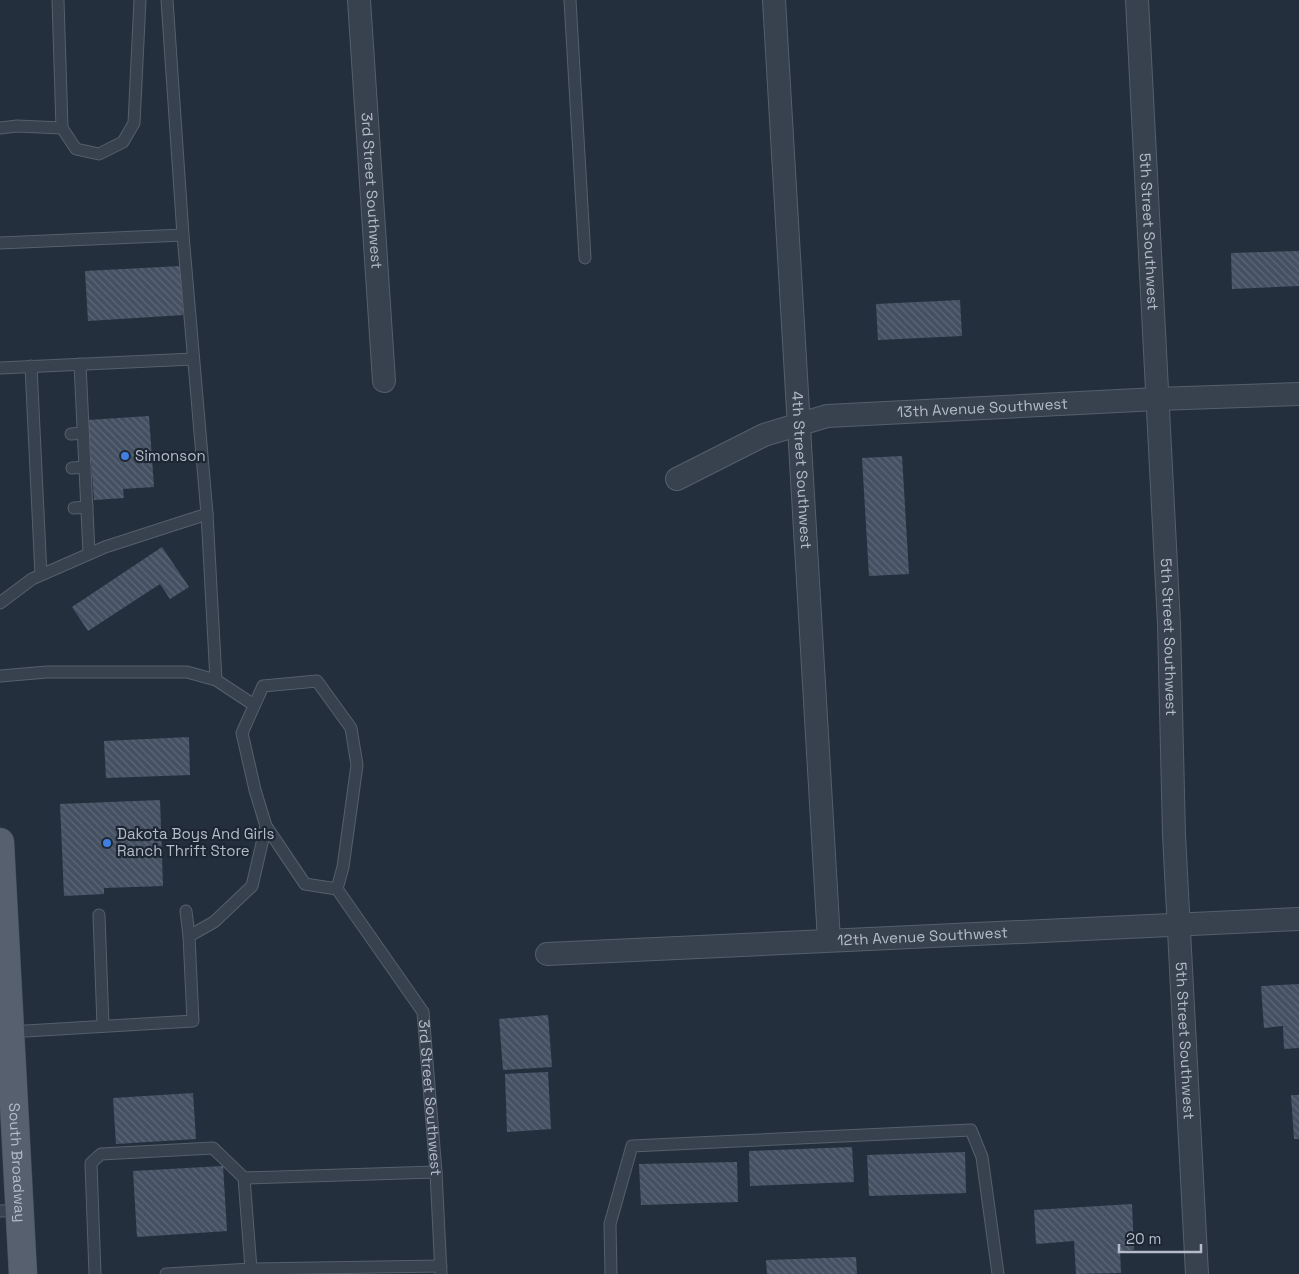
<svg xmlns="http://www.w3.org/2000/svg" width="1299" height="1274" viewBox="0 0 1299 1274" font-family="'Space Grotesk',sans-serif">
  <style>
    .building { fill: url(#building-back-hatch) }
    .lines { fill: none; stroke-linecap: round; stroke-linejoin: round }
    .service-casing { stroke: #565f6c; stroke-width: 13 }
    .minor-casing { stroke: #565f6c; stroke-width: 24 }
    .primary-casing { stroke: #414a57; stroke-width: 29 }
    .service { stroke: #38414e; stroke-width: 11 }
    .minor { stroke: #38414e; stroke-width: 22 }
    .primary { stroke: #56606e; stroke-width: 28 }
    .shop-dot { fill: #3f7fe0; stroke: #1d2633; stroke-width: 2 }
    .labels { text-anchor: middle; stroke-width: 4.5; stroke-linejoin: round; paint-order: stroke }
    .street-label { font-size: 15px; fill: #b4bcc9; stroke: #1d2633 }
    .poi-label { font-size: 15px; fill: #b4bcc9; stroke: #1d2633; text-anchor: start }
  </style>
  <defs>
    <pattern id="building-back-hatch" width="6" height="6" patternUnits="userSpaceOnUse" patternTransform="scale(1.25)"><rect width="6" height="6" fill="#455162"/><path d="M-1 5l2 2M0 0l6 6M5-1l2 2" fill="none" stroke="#5d6877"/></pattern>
  </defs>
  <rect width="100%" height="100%" fill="#242f3e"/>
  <path class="building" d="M1299 251V286L1232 289 1231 253Z
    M181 266 183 315 88 321 85 271Z
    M960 300 962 336 878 340 876 304Z
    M149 416 154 487 123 489 124 498 94 500 88 420Z
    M902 456 909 574 869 576 862 458Z
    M162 547 189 587 170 599 160 584 88 631 72 607Z
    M189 737 190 775 106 778 104 741Z
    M160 800 163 886 104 888V894L64 896 60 804Z
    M1299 984V1048L1284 1049 1283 1026 1264 1028 1261 986Z
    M548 1015 552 1067 503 1070 499 1019Z
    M548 1072 551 1129 507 1132 505 1074Z
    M193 1093 196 1139 116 1144 113 1098Z
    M1291 1095H1299V1139H1294Z
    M852 1147 854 1182 750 1186 749 1151Z
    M965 1152 966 1193 869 1196 867 1155Z
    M737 1162 738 1202 641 1205 639 1164Z
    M223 1166 227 1231 137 1237 133 1171Z
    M1132 1204 1134 1250 1120 1251 1121 1273 1076 1274 1074 1241 1036 1244 1034 1210Z
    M856 1257 857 1274H767L766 1260Z"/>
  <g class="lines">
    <g class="service-casing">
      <g id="service">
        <path d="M58 0 62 128 76 149 99 154 123 142 134 123 140 0"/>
        <path d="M167 0 183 235 207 514 216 680"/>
        <path d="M570 0 585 258"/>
        <path d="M0 128 17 126 62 128"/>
        <path d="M0 243 183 235"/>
        <path d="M80 364 89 553"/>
        <path d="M31 366 41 575"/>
        <path d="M0 368 193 359"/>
        <path d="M71 434 83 433"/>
        <path d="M72 468 85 467"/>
        <path d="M74 508 87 507"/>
        <path d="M0 603 32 579 105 547 207 514"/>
        <path d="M0 676 47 672H187L216 680 254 705"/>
        <path d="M317 681 351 728 357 765 343 867 337 889 305 884 266 826 255 790 242 733 263 686Z"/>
        <path id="s1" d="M337 889 423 1012 436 1172 441 1274"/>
        <path d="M99 915 103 1026"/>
        <path d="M189 936 214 922 252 886 266 826"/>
        <path d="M9 1032 193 1021 189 936 186 911"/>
        <path d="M244 1178 436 1172"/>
        <path d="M0 1211 20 1210"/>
        <path d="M95 1274 91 1163 101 1154 213 1148 244 1178 251 1269"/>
        <path d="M166 1274 251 1269 441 1266"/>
        <path d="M611 1274 610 1224 632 1146 971 1130 982 1157 998 1274"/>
      </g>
    </g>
    <g class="minor-casing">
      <g id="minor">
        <path id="s2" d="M359 0 384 381"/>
        <path id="s3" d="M774 0 829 940"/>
        <path id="s4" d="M1137 0 1169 624 1174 835 1197 1274"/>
        <path id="s5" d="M677 479 764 435 827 416 1157 399 1299 394"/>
        <path id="s6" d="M547 954 1299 919"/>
      </g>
    </g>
    <g class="primary-casing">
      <g id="primary">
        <path id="s7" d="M0 842 23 1274"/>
      </g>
    </g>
    <use href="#service" class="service"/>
    <use href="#minor" class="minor"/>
    <use href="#primary" class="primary"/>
  </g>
  <g class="shop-dot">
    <circle cx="125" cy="456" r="5"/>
    <circle cx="107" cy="843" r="5"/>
  </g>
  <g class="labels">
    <g class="street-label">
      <text dy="5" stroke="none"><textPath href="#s2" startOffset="191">3rd Street Southwest</textPath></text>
      <text dy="5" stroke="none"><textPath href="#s4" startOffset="232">5th Street Southwest</textPath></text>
      <text dy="5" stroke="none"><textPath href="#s5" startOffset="319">13th Avenue Southwest</textPath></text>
      <text dy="5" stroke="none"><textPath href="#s3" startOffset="471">4th Street Southwest</textPath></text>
      <text dy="5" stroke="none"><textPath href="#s4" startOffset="638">5th Street Southwest</textPath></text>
      <text dy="5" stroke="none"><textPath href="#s6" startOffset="376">12th Avenue Southwest</textPath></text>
      <text dy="5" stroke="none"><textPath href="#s4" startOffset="1042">5th Street Southwest</textPath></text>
      <text dy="5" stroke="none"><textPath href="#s1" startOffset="236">3rd Street Southwest</textPath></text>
      <text dy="5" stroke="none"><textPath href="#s7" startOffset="321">South Broadway</textPath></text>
    </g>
    <g class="poi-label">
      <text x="135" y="461">Simonson</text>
      <text x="117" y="839">Dakota Boys And Girls<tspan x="117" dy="17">Ranch Thrift Store</tspan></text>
    </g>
  </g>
  <path d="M1119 1244v8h82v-8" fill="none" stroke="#b4bcc9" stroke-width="2.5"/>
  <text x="1126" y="1244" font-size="15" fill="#b4bcc9" stroke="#1d2633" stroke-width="4" paint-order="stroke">20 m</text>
</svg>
